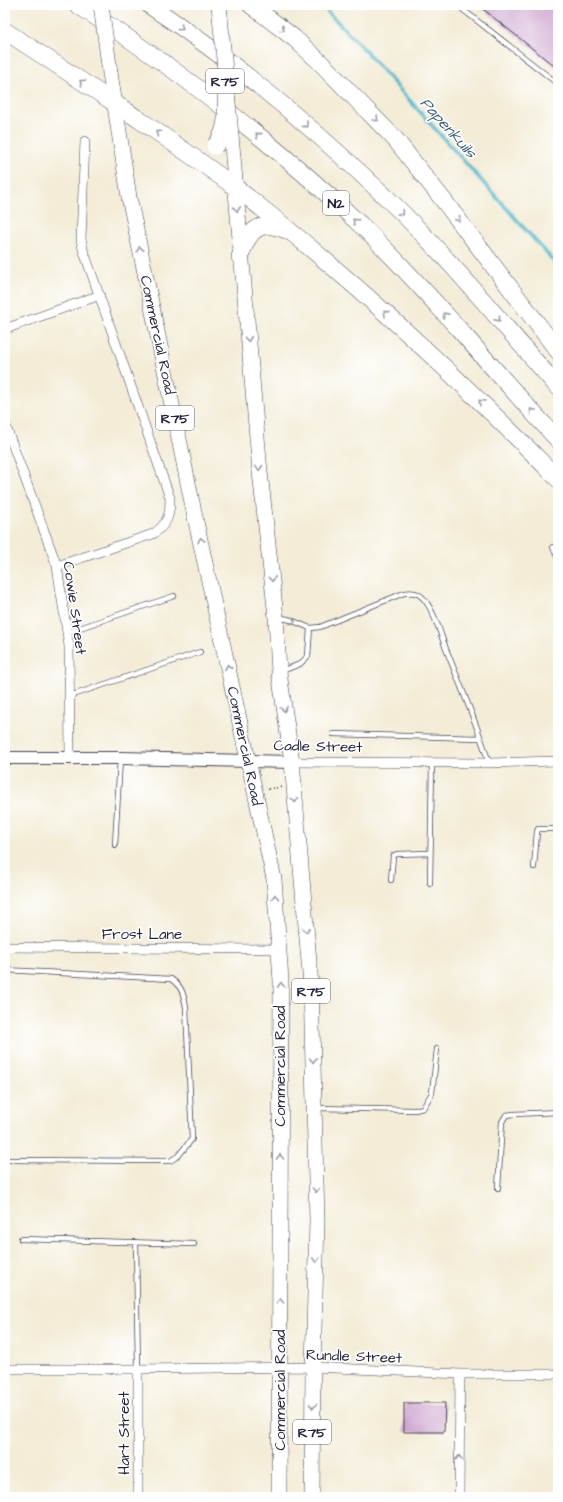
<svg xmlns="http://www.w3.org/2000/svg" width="563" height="1502" viewBox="0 0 563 1502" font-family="'Architects Daughter',sans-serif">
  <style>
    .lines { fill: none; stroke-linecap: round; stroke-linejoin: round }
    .stream { stroke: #50b9ce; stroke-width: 3.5 }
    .building { fill: #cfa7d0 }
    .service-casing { stroke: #414052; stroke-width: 6 }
    .minor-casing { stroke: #414052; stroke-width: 10 }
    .tertiary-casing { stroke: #414052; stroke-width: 14 }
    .primary-casing { stroke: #414052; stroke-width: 16 }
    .motorway-casing { stroke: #414052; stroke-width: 18 }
    .path { stroke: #414052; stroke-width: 2; stroke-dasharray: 1 3; stroke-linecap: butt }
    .service { stroke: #fff; stroke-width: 4.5 }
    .minor { stroke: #fff; stroke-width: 9 }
    .tertiary { stroke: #fff; stroke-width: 12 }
    .primary { stroke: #fff; stroke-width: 15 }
    .motorway { stroke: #fff; stroke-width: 17 }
    .primary-bridge-casing { stroke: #414052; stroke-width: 16; stroke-linecap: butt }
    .motorway-bridge-casing { stroke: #414052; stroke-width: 18; stroke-linecap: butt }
    .primary-bridge { stroke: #fff; stroke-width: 15 }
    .motorway-bridge { stroke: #fff; stroke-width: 17 }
    .oneway { stroke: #9c9ca7 }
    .labels { text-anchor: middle; stroke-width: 3.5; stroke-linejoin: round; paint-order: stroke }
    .shield { fill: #fff; stroke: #646476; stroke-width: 1 }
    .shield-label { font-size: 14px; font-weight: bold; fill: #22223b }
    .street-label { font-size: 15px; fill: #22223b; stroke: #fff }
    .water-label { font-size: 16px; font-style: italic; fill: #345e76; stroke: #fff }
  </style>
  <rect width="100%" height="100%" fill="#fff"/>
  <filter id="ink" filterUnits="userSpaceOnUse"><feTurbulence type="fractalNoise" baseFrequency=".025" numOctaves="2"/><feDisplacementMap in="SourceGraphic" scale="8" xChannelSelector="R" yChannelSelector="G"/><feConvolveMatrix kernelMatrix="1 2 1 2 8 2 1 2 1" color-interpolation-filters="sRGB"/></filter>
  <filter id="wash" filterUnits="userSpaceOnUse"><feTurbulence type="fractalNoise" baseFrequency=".012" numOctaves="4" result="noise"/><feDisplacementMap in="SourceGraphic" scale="16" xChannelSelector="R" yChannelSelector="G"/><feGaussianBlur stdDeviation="0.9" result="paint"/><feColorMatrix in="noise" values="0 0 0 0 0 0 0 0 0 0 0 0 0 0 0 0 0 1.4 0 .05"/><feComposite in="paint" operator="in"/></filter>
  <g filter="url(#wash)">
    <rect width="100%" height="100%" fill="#f3ecd6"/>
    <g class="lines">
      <path class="stream" d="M321 5 359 44 558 266"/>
    </g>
    <g id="blocks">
      <path class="building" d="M478 5H558V69Z
        M404 1403H445L444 1432H404Z"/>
    </g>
  </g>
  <g filter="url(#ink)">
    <use href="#blocks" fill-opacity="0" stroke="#414052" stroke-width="1"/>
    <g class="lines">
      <g class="service-casing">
        <path id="service" d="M457 5 558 84
          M553 547 558 558
          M278 617 291 620 310 628 320 627 404 593C412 592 418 592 423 598 433 608 441 635 446 649 461 687 477 724 489 763
          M68 632 174 596
          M282 671 300 664 308 656 310 628
          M70 696 200 652
          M333 734 480 738
          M115 845 120 759
          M534 867 537 832 538 829H558
          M391 880 393 856 397 854 430 853
          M430 883 432 763
          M5 970 171 979C183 988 183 993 186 1007L192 1139 178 1156 170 1161 5 1160
          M316 1108 415 1110 423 1108 432 1093 437 1049
          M498 1188 502 1122 506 1115 514 1114 558 1112
          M21 1239 194 1244
          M136 1242 138 1369"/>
      </g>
      <g class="minor-casing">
        <path id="minor" d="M5 329 100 295
          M5 424 57 566 69 646 70 757
          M57 566 153 534C168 524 170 515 170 498L83 249 81 239 85 141
          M292 762 489 763 558 761
          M5 947 278 949
          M5 1369H138L313 1367 460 1374H558
          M138 1369V1497
          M459 1497 460 1374"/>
      </g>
      <g class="tertiary-casing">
        <path id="tertiary" d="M5 758H120L292 762"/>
      </g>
      <g class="primary-casing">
        <path id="primary" d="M110 73 129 197 144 268 195 517 274 879 281 981 279 1497
          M233 157 260 472 276 617 279 672 292 762 311 985 317 1221 313 1367 312 1497"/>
      </g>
      <g class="motorway-casing">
        <path id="motorway" d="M78 5C181 71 275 144 364 228 397 260 427 294 458 328 491 366 524 403 558 440
          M149 5C235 62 316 130 390 201 450 259 503 325 558 387
          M251 5 294 38 320 62 395 139 444 201 558 351
          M5 31C44 56 83 82 122 108 160 134 199 160 236 188 351 277 457 376 558 479
          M240 257C248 232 258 218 286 230"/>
      </g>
      <path class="path" d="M268 789 282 787"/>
      <use href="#service" class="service"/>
      <use href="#minor" class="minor"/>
      <use href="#tertiary" class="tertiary"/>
      <use href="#primary" class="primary"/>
      <use href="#motorway" class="motorway"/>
      <g class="primary-bridge-casing">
        <path id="primary-bridge" d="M101 5 110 73
          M219 5 233 157"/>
      </g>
      <g class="motorway-bridge-casing">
        <path id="motorway-bridge" d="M215 146C228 131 227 113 226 94"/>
      </g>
      <use href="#primary-bridge" class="primary-bridge"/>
      <use href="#motorway-bridge" class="motorway-bridge"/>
    </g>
    <defs><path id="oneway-chevron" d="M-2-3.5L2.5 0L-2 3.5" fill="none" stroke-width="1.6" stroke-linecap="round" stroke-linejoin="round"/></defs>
    <g class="oneway">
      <use href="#oneway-chevron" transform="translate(181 28) rotate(36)"/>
      <use href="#oneway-chevron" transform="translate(282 29) rotate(39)"/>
      <use href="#oneway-chevron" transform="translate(82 82) rotate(-146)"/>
      <use href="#oneway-chevron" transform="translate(376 119) rotate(46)"/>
      <use href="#oneway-chevron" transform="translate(306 125) rotate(40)"/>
      <use href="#oneway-chevron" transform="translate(158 133) rotate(-146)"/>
      <use href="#oneway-chevron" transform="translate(258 135) rotate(-140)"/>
      <use href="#oneway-chevron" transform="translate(237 209) rotate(86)"/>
      <use href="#oneway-chevron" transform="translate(401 213) rotate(46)"/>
      <use href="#oneway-chevron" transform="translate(458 219) rotate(53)"/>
      <use href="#oneway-chevron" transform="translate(355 221) rotate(-138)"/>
      <use href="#oneway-chevron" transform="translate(140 249) rotate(-101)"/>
      <use href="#oneway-chevron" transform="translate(386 313) rotate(-138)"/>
      <use href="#oneway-chevron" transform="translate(445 315) rotate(-132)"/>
      <use href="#oneway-chevron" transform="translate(498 319) rotate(49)"/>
      <use href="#oneway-chevron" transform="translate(248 339) rotate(85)"/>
      <use href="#oneway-chevron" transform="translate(481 402) rotate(-136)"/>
      <use href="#oneway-chevron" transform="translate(532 411) rotate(-132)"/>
      <use href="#oneway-chevron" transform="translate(259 468) rotate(85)"/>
      <use href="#oneway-chevron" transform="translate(201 540) rotate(-102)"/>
      <use href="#oneway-chevron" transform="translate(272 579) rotate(84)"/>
      <use href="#oneway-chevron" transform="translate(293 621) rotate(19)"/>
      <use href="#oneway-chevron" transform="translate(228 667) rotate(-102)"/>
      <use href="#oneway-chevron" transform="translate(284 709) rotate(82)"/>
      <use href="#oneway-chevron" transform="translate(295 800) rotate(85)"/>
      <use href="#oneway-chevron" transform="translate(275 897) rotate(-93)"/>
      <use href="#oneway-chevron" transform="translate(306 930) rotate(85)"/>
      <use href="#oneway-chevron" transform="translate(281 985) rotate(-91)"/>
      <use href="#oneway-chevron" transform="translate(313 1060) rotate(89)"/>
      <use href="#oneway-chevron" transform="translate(280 1157) rotate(-90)"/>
      <use href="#oneway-chevron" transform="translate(316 1190) rotate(89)"/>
      <use href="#oneway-chevron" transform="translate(316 1260) rotate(92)"/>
      <use href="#oneway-chevron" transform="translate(280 1301) rotate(-90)"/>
      <use href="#oneway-chevron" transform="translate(313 1406) rotate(91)"/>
      <use href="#oneway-chevron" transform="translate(459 1458) rotate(-89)"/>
    </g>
  </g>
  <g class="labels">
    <g class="shield">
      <rect x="206" y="69" width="38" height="24" rx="3"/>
      <rect x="323" y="191" width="26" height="24" rx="3"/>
      <rect x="156" y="406" width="38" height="24" rx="3"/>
      <rect x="292" y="979" width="38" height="24" rx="3"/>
      <rect x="293" y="1420" width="38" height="24" rx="3"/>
    </g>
    <g class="shield-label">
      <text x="225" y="86">R75</text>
      <text x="336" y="208">N2</text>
      <text x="175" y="423">R75</text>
      <text x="311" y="996">R75</text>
      <text x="312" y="1437">R75</text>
    </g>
    <g class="street-label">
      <text transform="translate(158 335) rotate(78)" y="5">Commercial Road</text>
      <text transform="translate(75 608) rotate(82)" y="5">Cowie Street</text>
      <text transform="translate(245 746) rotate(78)" y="5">Commercial Road</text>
      <text transform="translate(318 746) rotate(1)" y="5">Cadle Street</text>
      <text x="142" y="939">Frost Lane</text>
      <text transform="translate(280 1066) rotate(-90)" y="5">Commercial Road</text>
      <text transform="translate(354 1356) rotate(2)" y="5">Rundle Street</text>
      <text transform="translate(280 1390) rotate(-90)" y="5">Commercial Road</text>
      <text transform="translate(124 1433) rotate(-90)" y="5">Hart Street</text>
    </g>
    <g class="water-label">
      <text transform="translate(449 127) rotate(48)" y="6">Papenkuils</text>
    </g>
  </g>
  <rect width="563" height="1502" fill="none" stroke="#fff" stroke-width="20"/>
</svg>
